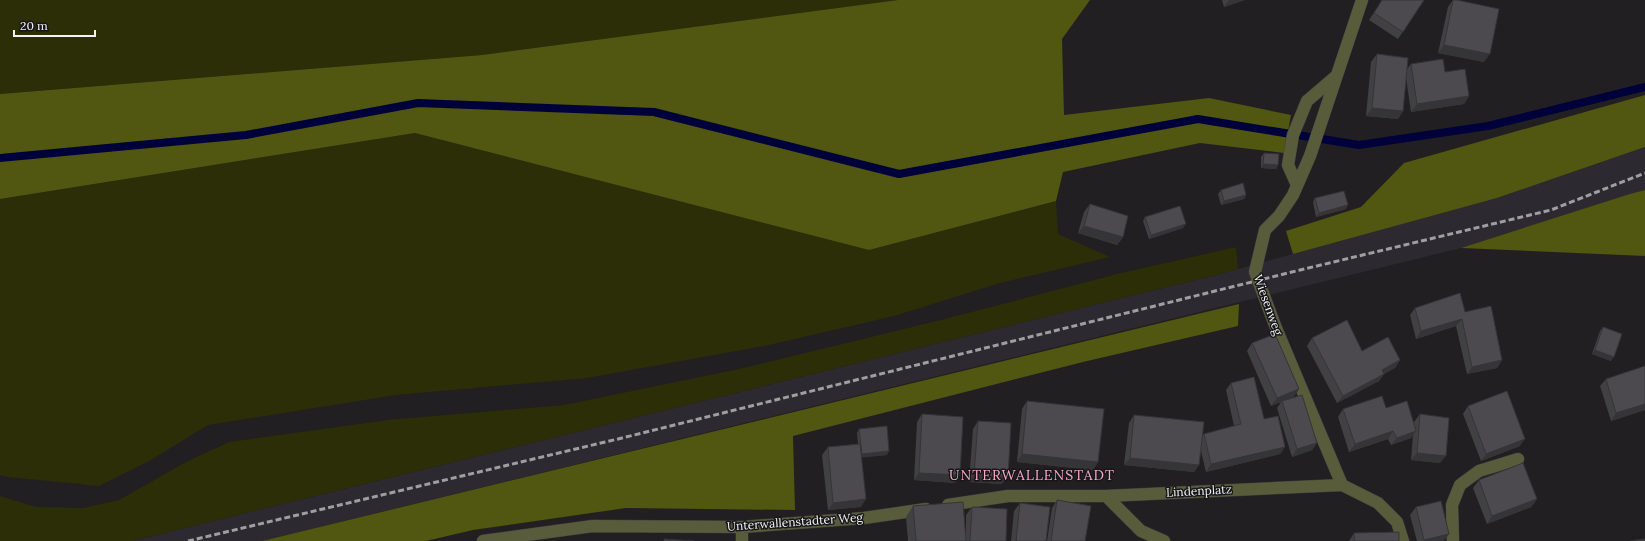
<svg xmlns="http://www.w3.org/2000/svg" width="1645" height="541" viewBox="0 0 1645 541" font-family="Lora,serif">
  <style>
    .built { fill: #2d2931 }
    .green { fill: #2b2e06 }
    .forest { fill: #515611 }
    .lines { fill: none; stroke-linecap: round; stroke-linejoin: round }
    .stream { stroke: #00003b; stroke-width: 8 }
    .minor-casing { stroke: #3e3d40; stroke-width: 13 }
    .minor { stroke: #585c3b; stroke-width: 12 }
    .rail { stroke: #9f9ea1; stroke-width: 3; stroke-dasharray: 6 3; stroke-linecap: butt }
    .wall { fill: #414043 }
    .shaded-wall { fill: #353437 }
    .building { fill: #4c4a4e; stroke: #353437 }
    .labels { text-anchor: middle; stroke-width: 3; stroke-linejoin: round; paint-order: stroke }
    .street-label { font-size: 12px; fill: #f3f2f5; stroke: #171619 }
    .quarter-label { font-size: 14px; letter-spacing: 1px; fill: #fbaac5; stroke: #171619 }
  </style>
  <rect width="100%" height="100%" fill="#211f22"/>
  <path class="built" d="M1645 147V190L1461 248 262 541H132L1216 275 1497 198Z"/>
  <path class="green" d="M0 0H898L482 55 0 94Z
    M415 133 869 250 1056 201 1058 234 1110 257 1000 283 894 316 769 345 587 378 396 395 208 425 151 460 99 486 8 477 0 475V199Z
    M1236 247 1238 269 1216 275 132 541H0V496L36 507 83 508 119 500 186 462 229 442 388 420 564 405 739 369 941 320 1117 274Z"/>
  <path class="forest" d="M898 0H1090L1062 39 1064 115 1209 98 1291 115 1284 153 1200 143 1063 172 1056 201 869 250 415 133 0 199V94L482 55Z
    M1645 95V147L1497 198 1293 254 1286 231 1361 207 1404 163Z
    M1645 190V256L1461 248 1630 194Z
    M1239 304 1238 326 1083 362 793 436 795 510 626 508 473 530 426 541H262Z"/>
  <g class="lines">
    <path class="stream" d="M0 158 246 135 418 103 654 112 899 174 1198 119 1359 145 1488 126 1645 87"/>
    <g class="minor-casing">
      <path id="minor" d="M1362 0 1310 156 1293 195 1279 216 1265 230 1255 272 1276 328 1342 485 1378 503 1397 522 1403 541
        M1297 185 1288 165 1293 135 1307 101 1335 77
        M948 505 1008 496H1106
        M483 541 593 526 742 527 864 518 926 509
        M742 541V527
        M1164 541 1141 531 1106 496 1342 485
        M1453 541 1452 505 1460 485 1479 471 1518 459"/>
    </g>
    <use href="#minor" class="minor"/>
    <path class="rail" d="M188 541 622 438 1300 270 1551 210 1645 173"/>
  </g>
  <path class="wall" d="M1222 0H1245L1224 7Z
    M1382 0H1424L1398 39 1369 20Z
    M1453 0H1457L1484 62 1438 53 1448 7Z
    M1377 54 1407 69 1411 64 1445 72 1469 96 1464 104 1411 112 1406 78 1403 111 1398 119 1366 116 1371 62Z
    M1264 153 1278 165 1276 169 1261 168V157Z
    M1221 190 1246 195 1244 199 1221 205 1218 194Z
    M1315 198 1346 209 1316 217 1313 202Z
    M1090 204 1123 237 1117 245 1078 233 1084 212Z
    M1145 217 1183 228 1149 239 1143 221Z
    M1415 308 1465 312 1502 360 1497 368 1467 374 1456 326 1416 339 1410 315Z
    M1603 327 1611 361 1592 354 1600 331Z
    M1312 338 1362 351 1400 360 1395 368 1384 374 1379 381 1337 403 1307 346Z
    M1252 343 1294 397 1289 398 1317 443 1312 450 1292 457 1277 408 1281 402 1271 406 1247 351Z
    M1645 366V410L1611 421 1600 386 1606 379Z
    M1231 383 1264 419 1285 447 1280 454 1206 472 1201 451 1199 465 1194 472 1124 465 1129 423 1134 415 1202 436 1204 434 1234 426 1226 390Z
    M1027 401 1098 462 1093 470 1017 462 1022 409Z
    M1468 406 1520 446 1481 461 1463 414Z
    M1386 408 1414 425V422L1420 414 1440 463 1411 460 1413 435 1411 438 1391 445 1388 439 1349 452 1338 417 1343 409Z
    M922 414 960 475 955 483 914 480 917 422Z
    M978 421 1002 484 969 482 973 429Z
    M859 429 887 455 862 457 861 507 828 510 822 455 828 447 858 444 857 433Z
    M1479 480 1537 499 1531 507 1487 524 1473 488Z
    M1057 500 1085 541H1047L1052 508Z
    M1020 503 1046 541H1011L1014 511Z
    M913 506 966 535V515L972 507 1006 541H908L906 517Z
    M1416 507 1444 541H1417L1410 515Z
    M1354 533 1399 541H1349Z"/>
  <path class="shaded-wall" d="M1229 0H1245L1224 7Z
    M1444 45 1490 54 1484 62 1438 53Z
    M1469 96 1464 104 1411 112 1417 104Z
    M1372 108 1403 111 1398 119 1366 116Z
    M1263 164 1278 165 1276 169 1261 168Z
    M1246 195 1244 199 1221 205 1224 201Z
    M1348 205 1346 209 1316 217 1319 213Z
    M1186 224 1183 228 1149 239 1151 235Z
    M1084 226 1123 237 1117 245 1078 233Z
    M1462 319 1456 326 1416 339 1421 331Z
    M1595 350 1614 357 1611 361 1592 354Z
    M1400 360 1395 368 1377 377 1382 370Z
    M1502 360 1497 368 1467 374 1472 367Z
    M1384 374 1379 381 1337 403 1343 396Z
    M1299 389 1294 397 1282 401 1281 402 1271 406 1277 398Z
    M1645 404V410L1611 421 1616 413Z
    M1393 431 1388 439 1349 452 1355 444Z
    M1416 431 1411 438 1391 445 1397 438Z
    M1525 439 1520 446 1481 461 1486 454Z
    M1317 443 1312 450 1292 457 1297 449Z
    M1285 447 1280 454 1206 472 1211 464Z
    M889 451 887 455 859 458 862 454Z
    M1417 453 1446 456 1440 463 1411 460Z
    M1022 454 1098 462 1093 470 1017 462Z
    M1130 458 1199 465 1194 472 1124 465Z
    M919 473 960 475 955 483 914 480Z
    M974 475 1008 477 1002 484 969 482Z
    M866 499 861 507 828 510 833 503Z
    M1537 499 1531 507 1487 524 1492 516Z
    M1449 534 1444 541H1424V540Z"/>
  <path class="building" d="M1382 0H1424L1403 32 1374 13Z
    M1453 0H1457L1499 9 1490 54 1444 45Z
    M1377 54 1408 58 1403 111 1372 108Z
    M1443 59 1445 72 1465 69 1469 96 1417 104 1411 64Z
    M1264 153 1279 154 1278 165 1263 164Z
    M1243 183 1246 195 1224 201 1221 190Z
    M1344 191 1348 205 1319 213 1315 198Z
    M1090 204 1128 216 1123 237 1084 226Z
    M1180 206 1186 224 1151 235 1145 217Z
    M1460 293 1465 312 1491 306 1502 360 1472 367 1462 319 1421 331 1415 308Z
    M1347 320 1362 351 1388 337 1400 360 1382 370 1384 374 1343 396 1312 338Z
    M1603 327 1622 334 1614 357 1595 350Z
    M1275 334 1299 389 1277 398 1252 343Z
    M1645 366V404L1616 413 1606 379Z
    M1254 377 1264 419 1278 416 1285 447 1211 464 1204 434 1241 424 1231 383Z
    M1507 391 1525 439 1486 454 1468 406Z
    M1302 395 1317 443 1297 449 1282 401Z
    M1382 396 1386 408 1407 401 1416 431 1397 438 1393 431 1355 444 1343 409Z
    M1027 401 1104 409 1098 462 1022 454Z
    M922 414 963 417 960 475 919 473Z
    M1420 414 1449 418 1446 456 1417 453Z
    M1134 415 1204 422 1199 465 1130 458Z
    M978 421 1011 423 1008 477 974 475Z
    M887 426 889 451 862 454 859 429Z
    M860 444 866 499 833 503 828 447Z
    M1523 463 1537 499 1492 516 1479 480Z
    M1057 500 1091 506 1085 541H1051Z
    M1441 501 1449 534 1424 540 1416 507Z
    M963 502 966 541H916L913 506Z
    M1020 503 1050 507 1046 541H1016Z
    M972 507 1007 509 1006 541H970Z
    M1399 532V541H1355L1354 533Z
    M664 539 694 541H664Z
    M1645 539V541H1630Z"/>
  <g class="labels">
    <g class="street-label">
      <text transform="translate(1268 305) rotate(70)" y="4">Wiesenweg</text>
      <text transform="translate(1199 491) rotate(-3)" y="4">Lindenplatz</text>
      <text transform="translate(795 522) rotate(-4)" y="4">Unterwallenstadter Weg</text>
    </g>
    <g class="quarter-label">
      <text x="1032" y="480">UNTERWALLENSTADT</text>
    </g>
  </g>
  <path d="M14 30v6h81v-6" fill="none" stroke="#f3f2f5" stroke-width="2"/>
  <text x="20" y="30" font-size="12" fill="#f3f2f5" stroke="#171619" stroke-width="3" paint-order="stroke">20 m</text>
</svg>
